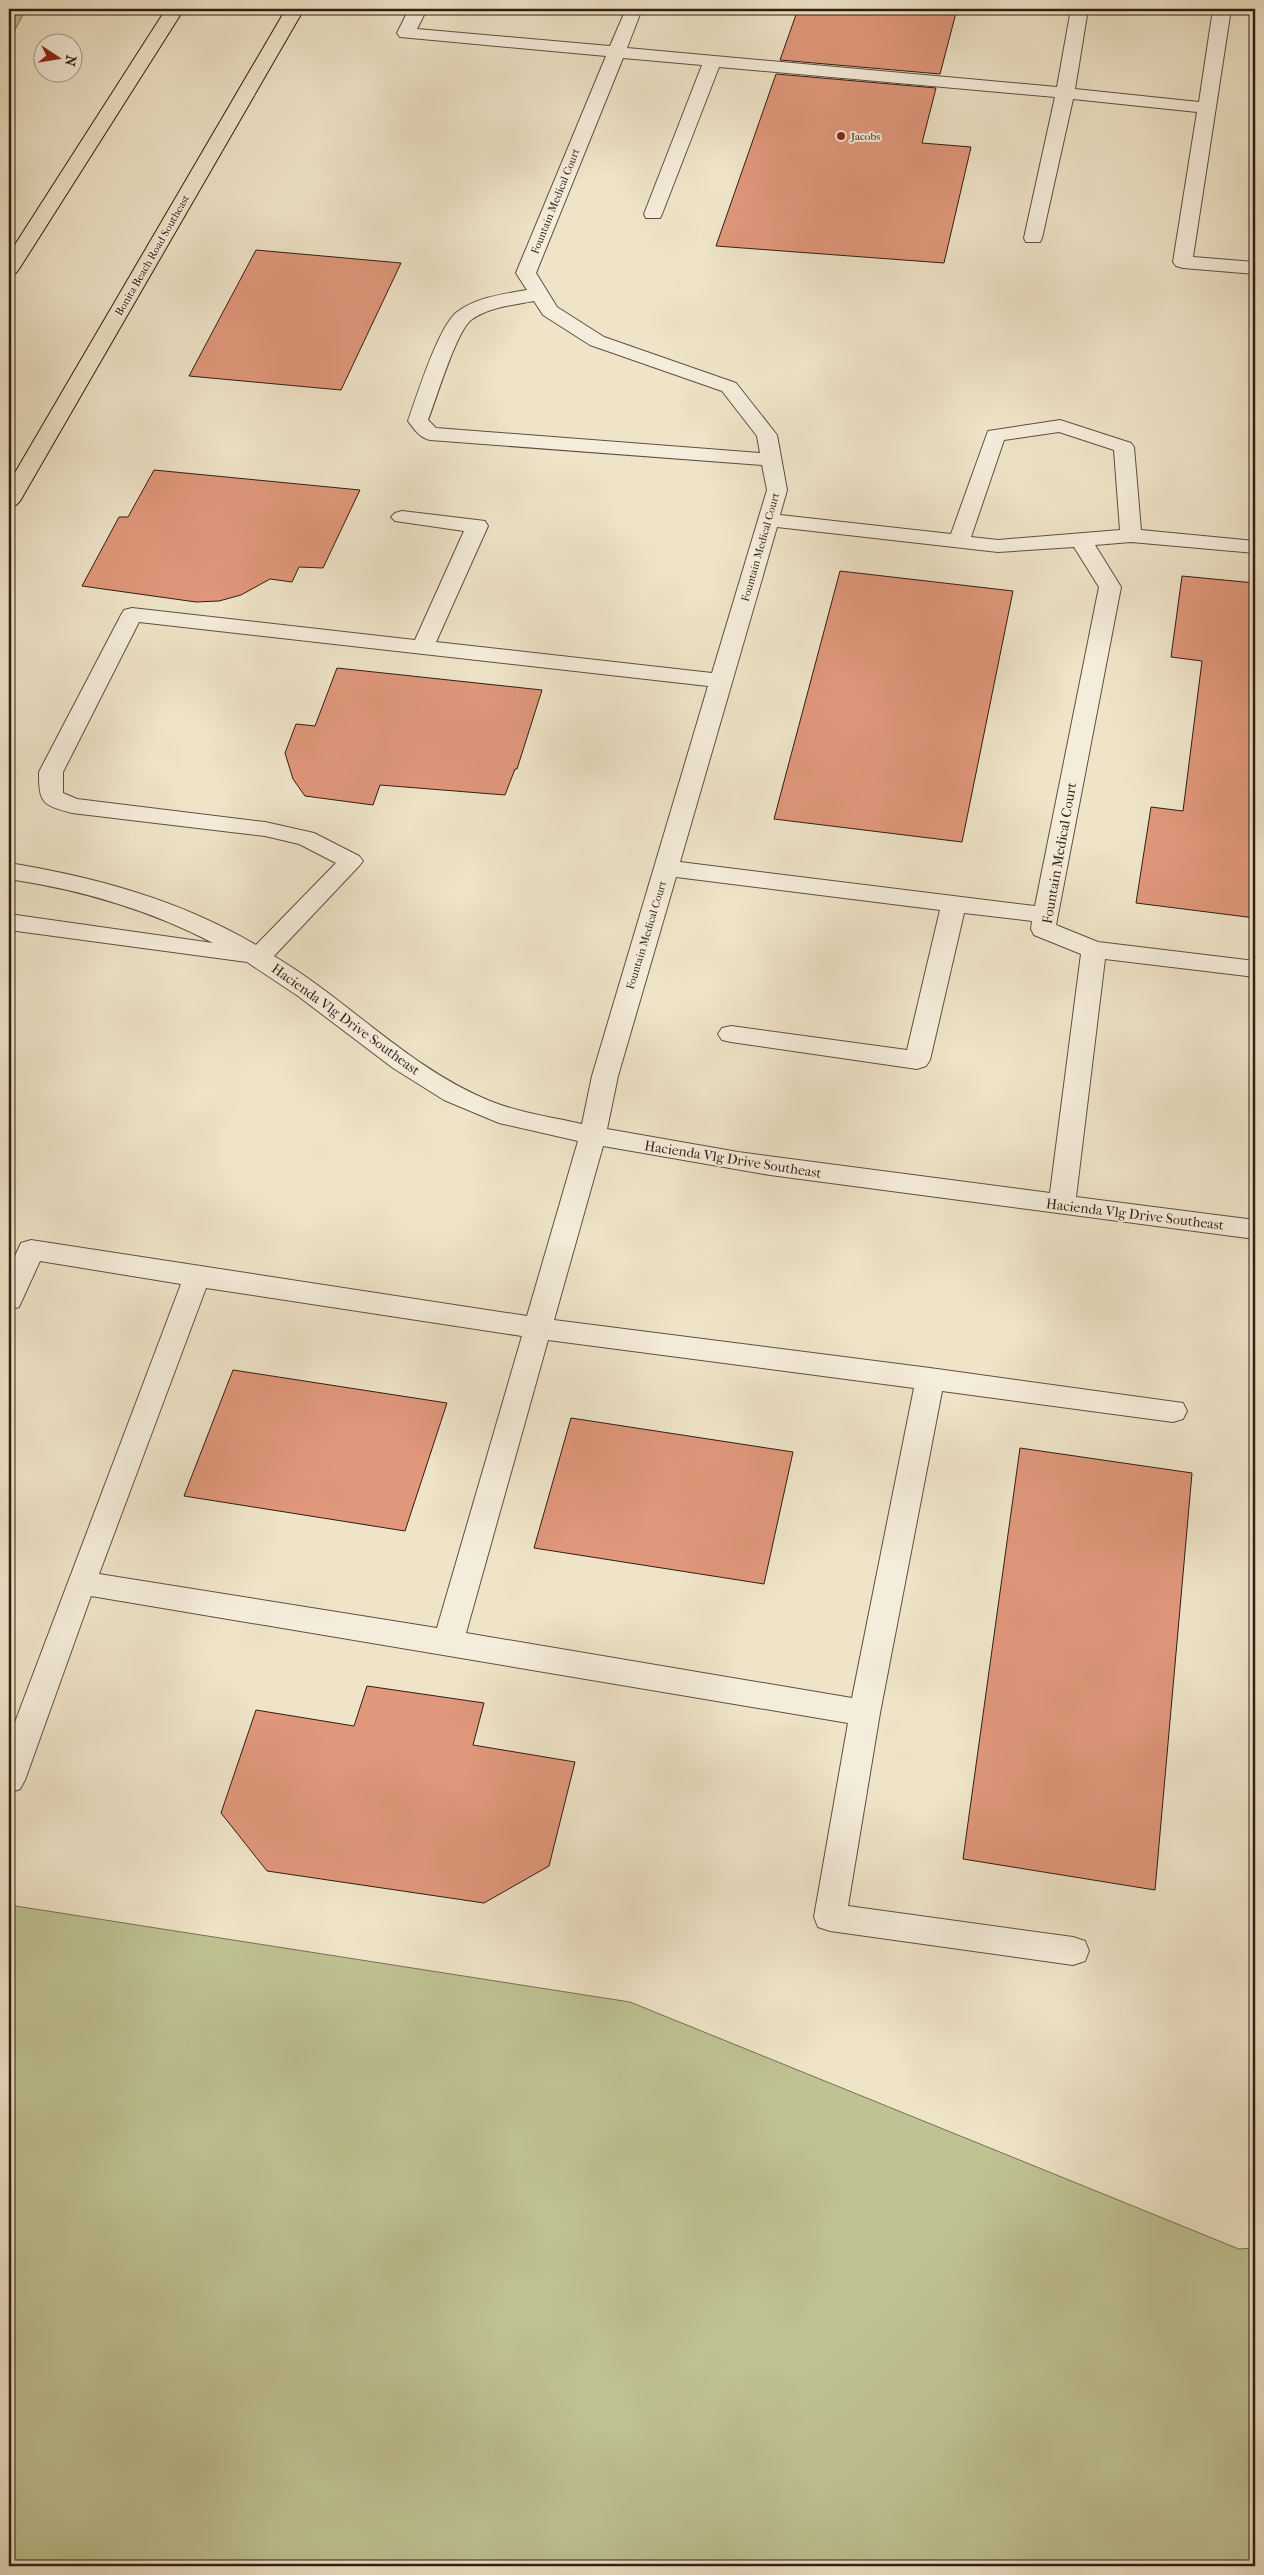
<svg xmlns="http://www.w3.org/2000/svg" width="1264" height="2575" viewBox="0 0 1264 2575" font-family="'IM FELL French Canon',serif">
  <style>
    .green { fill: #bfc292; stroke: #787052 }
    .building { fill: #e0977b; stroke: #311d12 }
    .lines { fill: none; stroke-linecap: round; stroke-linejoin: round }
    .minor-casing { stroke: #604f40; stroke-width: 2 }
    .major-casing { stroke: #311d12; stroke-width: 2 }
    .minor { fill: #f5eddb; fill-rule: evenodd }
    .major { fill: #efe4c8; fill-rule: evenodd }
    .poi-dot { fill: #8f2418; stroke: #f5eddb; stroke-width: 2 }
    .labels { text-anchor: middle; stroke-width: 4; stroke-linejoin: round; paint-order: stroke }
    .far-poi-label { font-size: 11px; fill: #311d12; stroke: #f5eddb; text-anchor: start }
    .far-street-label { font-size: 11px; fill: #311d12; stroke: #f5eddb }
    .street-label { font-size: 14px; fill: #311d12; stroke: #f5eddb }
  </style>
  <rect width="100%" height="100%" fill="#efe4c8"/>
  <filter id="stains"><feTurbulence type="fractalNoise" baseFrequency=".004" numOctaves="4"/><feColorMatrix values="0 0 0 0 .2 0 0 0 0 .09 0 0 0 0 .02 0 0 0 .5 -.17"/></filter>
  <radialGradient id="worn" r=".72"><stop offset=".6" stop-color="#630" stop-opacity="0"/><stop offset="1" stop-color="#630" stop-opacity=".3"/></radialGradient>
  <path class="green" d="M9 9H26L9 41Z
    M9 1905 630 2002 1239 2249 1255 2248V2566H9Z"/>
  <path class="building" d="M798 9H957L940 74 780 60Z
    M776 74 936 88 922 143 971 147 944 263 716 246Z
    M256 250 401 263 341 390 189 376Z
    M154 470 360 490 323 568 299 567 292 582 270 579 241 595 219 601 196 602 82 586 119 517H128Z
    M840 571 1013 591 962 842 774 819Z
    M1182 576 1255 583V918L1136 903 1151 807 1183 811 1202 661 1171 657Z
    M337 668 542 690 517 769H515L505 795 380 785 373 805 305 796 293 779 285 753 296 724 315 726Z
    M233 1370 447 1403 405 1531 184 1496Z
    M571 1418 793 1452 764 1584 534 1548Z
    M1020 1448 1192 1473 1155 1890 963 1859Z
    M367 1686 484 1703 473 1745 575 1762 549 1866 484 1903 267 1871 221 1813 256 1710 354 1726Z"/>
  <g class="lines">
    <g class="minor-casing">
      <path id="minor" d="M409 9H427L417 29 610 46 626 9H642L627 48 1057 87 1071 9H1088L1075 89 1199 102 1213 9H1231L1193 257 1255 262V274L1183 268 1176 266 1173 262 1197 112 1073 99 1042 238 1040 242H1026L1024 238 1055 97 719 67 662 214 660 218H646L644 214 702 65 623 58 536 273 557 307 604 337 736 383 777 435 787 490 780 515 951 534 988 431 1060 420 1131 443 1134 447 1141 530 1255 541V553L1131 542 1095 545 1121 587 1056 925 1098 942 1255 961V977L1105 959 1076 1197 1255 1220V1239L770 1175 603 1146 554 1320 930 1368 1183 1403 1187 1411 1183 1419 1173 1422 942 1391 880 1713 848 1906 1073 1937 1085 1941 1089 1951 1085 1961 1073 1965 830 1931 818 1927 814 1917 848 1723 91 1596 25 1780 20 1789 9 1793V1738L181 1284 40 1261 19 1307 9 1310V1269L21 1243 31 1240 527 1316 578 1141 499 1123 444 1100 393 1068 298 996 247 962 9 930V914L213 943C148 909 81 890 9 879V863C95 877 180 900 256 945L336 863 299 844 265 836 72 813C41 805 39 802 39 772L121 615 124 610 132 608 415 640 464 531 395 521 391 517 395 513 402 511 477 520 485 521 488 526 436 642 712 673 767 490 762 465 430 440C420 438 414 429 408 421 417 396 438 327 457 312 477 297 504 294 527 290L516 273 606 56 400 37 397 33ZM534 301 543 315 590 345 722 391 757 436 760 453 436 428 428 420C436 400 456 332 471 320 489 307 513 305 534 301ZM1059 432 1114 450 1120 530 998 540 971 537 1004 440ZM777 527 998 552 1074 547 1099 587 1035 906 680 862ZM139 622 708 686 592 1076 582 1124C551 1117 520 1113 490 1101 409 1068 348 1000 274 956L359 866 363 861 359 856 314 833 265 822 77 799 63 793V772ZM676 877 940 910 907 1050 731 1026 722 1028 718 1034 722 1040 731 1042 917 1069 926 1066 930 1060 964 913 1032 921 1031 929 1034 935 1081 954 1050 1193 738 1152 607 1129 618 1076ZM206 1288 522 1336 437 1628 99 1574ZM548 1340 914 1388 852 1698 466 1633Z"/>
    </g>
    <g class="major-casing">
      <path id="major" d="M166 9H184L19 269 16 273 9 275V254Z
        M286 9H304L20 501 16 505 9 507V483Z"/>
    </g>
    <use href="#minor" class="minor"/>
    <use href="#major" class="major"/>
  </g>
  <circle class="poi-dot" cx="841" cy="136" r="5"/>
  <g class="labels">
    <g class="far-poi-label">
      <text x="851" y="140">Jacobs</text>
    </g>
    <g class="far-street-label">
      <text transform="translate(555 201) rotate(-68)" y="4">Fountain Medical Court</text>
      <text transform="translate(152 255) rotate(-60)" y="4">Bonita Beach Road Southeast</text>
      <text transform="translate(760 547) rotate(-74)" y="4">Fountain Medical Court</text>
      <text transform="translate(646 935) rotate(-73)" y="4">Fountain Medical Court</text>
    </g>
    <g class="street-label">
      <text transform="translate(1059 853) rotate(-80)" y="5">Fountain Medical Court</text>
      <text transform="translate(346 1019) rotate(36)" y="5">Hacienda Vlg Drive Southeast</text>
      <text transform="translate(733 1159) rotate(9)" y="5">Hacienda Vlg Drive Southeast</text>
      <text transform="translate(1135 1214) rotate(7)" y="5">Hacienda Vlg Drive Southeast</text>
    </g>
  </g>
  <rect width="1264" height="2575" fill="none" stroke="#efe4c8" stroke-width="30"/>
  <rect x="10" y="10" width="1244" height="2555" fill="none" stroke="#311d12" stroke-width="2.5"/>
  <rect x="15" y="15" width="1234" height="2545" fill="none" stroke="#311d12"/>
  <g transform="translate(58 58) rotate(102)"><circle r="24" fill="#f5eddb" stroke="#a79a8b"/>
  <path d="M0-4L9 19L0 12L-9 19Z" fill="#8f2418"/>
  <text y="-8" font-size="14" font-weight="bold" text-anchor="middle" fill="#311d12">N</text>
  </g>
  <rect width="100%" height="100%" filter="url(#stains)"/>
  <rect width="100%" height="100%" fill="url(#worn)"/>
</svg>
